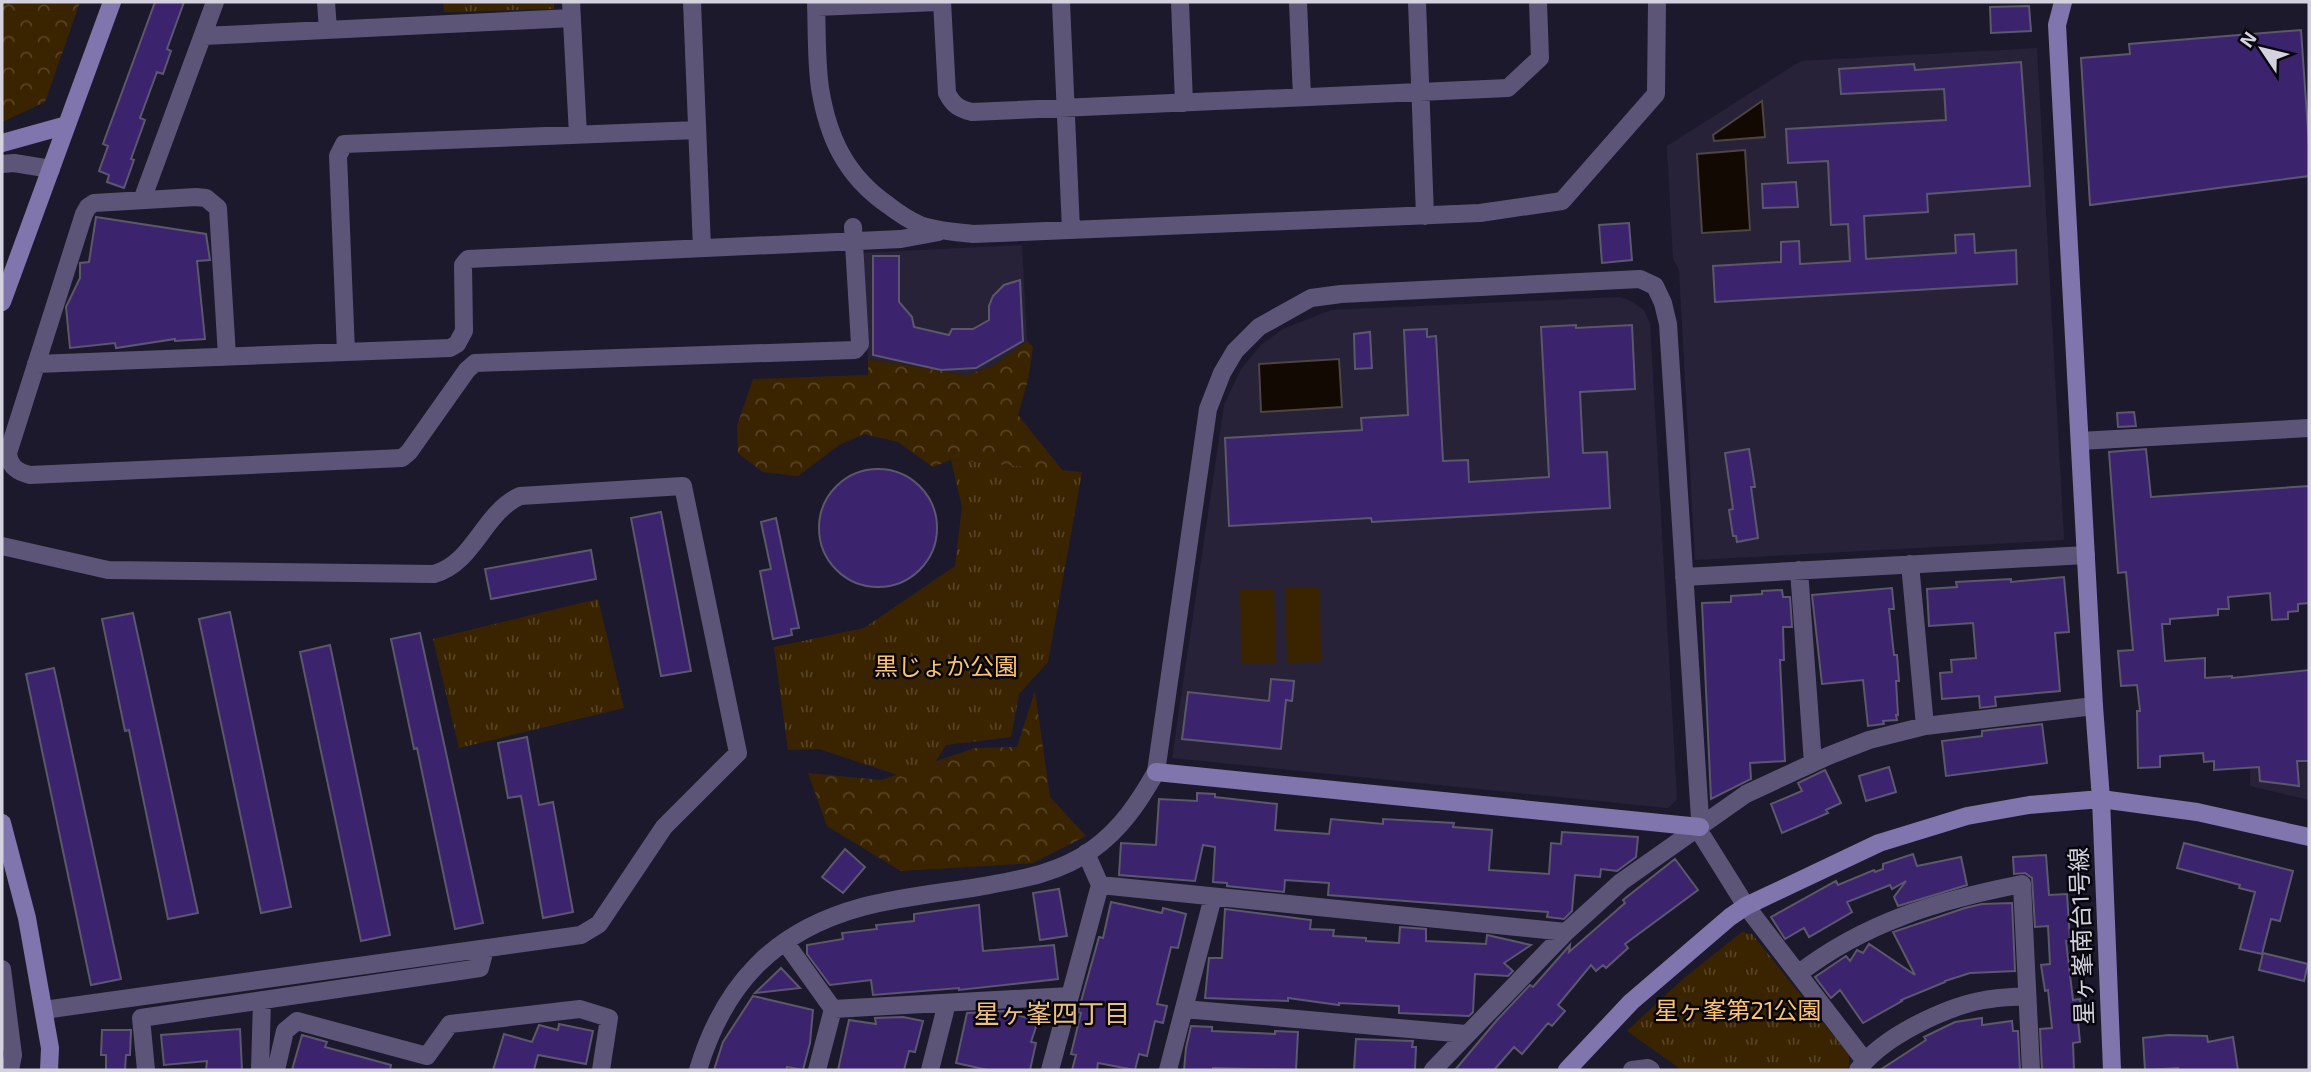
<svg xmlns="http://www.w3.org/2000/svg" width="2311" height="1072" viewBox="0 0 2311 1072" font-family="'Exo 2','Noto Sans JP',sans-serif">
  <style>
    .built { fill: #282239 }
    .grass { fill: #3a2400 }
    .forest { fill: url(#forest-crowns) }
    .park { fill: url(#park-tufts) }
    .water { fill: #110902; stroke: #4c4544; stroke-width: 2 }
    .building { fill: #3c236e; stroke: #5b576d; stroke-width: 2 }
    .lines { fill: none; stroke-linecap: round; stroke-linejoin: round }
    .street { stroke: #5d5578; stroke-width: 18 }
    .secondary { stroke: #8175ad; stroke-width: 18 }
    .labels { text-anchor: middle; stroke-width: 5; stroke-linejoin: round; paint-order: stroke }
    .park-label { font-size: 24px; fill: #fdc26d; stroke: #07060d }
    .street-label { font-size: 24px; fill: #d4d2de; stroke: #07060d }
    .neighbourhood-label { font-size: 26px; fill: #eebf7d; stroke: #07060d }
  </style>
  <defs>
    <pattern id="forest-crowns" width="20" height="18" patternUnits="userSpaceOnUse" patternTransform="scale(1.75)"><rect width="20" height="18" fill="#3a2400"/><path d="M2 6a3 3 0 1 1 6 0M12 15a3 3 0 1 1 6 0" fill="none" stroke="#564325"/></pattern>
    <pattern id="park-tufts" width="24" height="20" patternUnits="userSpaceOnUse" patternTransform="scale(1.75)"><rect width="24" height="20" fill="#3a2400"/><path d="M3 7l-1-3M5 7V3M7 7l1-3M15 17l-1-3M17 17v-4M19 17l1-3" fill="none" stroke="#564325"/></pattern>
  </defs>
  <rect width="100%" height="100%" fill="#1d192c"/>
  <path class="built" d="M2037 48 2064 540 1695 560 1679 270 1673 259 1667 146 1801 61Z
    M1022 245 1027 341 994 365 967 375 868 359 861 253Z
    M1620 297 1631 301 1644 310 1650 323 1677 799 1668 808 1172 758 1224 405 1241 369 1261 345 1283 329 1331 310Z
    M2309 704V800L2250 786 2251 709Z"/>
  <path class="grass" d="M1285 588H1320L1321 662 1287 663Z
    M1240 589H1274L1276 663 1241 664Z"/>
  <path class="forest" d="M2 2H80L45 102 2 122Z
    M1027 341 1033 347 1028 380 1018 415 1063 471 951 460 933 467 898 442 864 434 839 445 798 476 763 472 738 453 737 426 753 379 868 375V359L967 375 994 365Z
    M1035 691 1050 797 1086 836 1033 863 901 871 827 826 808 773 881 780 975 748 1017 747Z"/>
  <path class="park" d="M443 2H554V9L444 12Z
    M951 460 1082 472 1048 662 1019 694 1011 737 946 745 922 783 819 749 788 750 774 647 864 628 955 566 962 507Z
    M598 599 624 708 459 748 433 639Z
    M1742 932 1752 934 1849 1055V1066L1846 1070H1682L1627 1031 1683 979Z"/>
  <path class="water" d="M1762 101 1765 137 1714 141 1713 135Z
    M1745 150 1750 230 1702 233 1697 154Z
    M1339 359 1342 407 1261 412 1259 364Z"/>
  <path class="building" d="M155 2H184L167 49 171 51 163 74 157 72 140 118 145 120 131 159 134 160 124 188 107 182 109 175 99 171 108 146 103 144Z
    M2029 6 2031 31 1991 33 1990 7Z
    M2301 30 2309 145V176L2090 205 2081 58 2130 54 2129 44Z
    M2021 62 2030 186 1927 194 1928 212 1864 216 1866 259 1956 253 1955 235 1974 234 1975 253 2016 250 2017 284 1715 302 1713 266 1781 262V242L1799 241 1800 264 1850 261 1848 224 1831 225 1828 161 1788 163 1786 129 1946 120 1944 89 1841 94 1839 69 1914 64 1915 70Z
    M1796 182 1798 207 1763 208 1762 184Z
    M96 217 206 234 210 260 197 261 205 339 175 341V339L116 348 115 343 70 348 66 307 80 278V263L89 262Z
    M1629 223 1632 260 1602 263 1599 225Z
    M873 256H899V302L912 317 914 327 949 335 952 329H973L989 320V306L993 296 1004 285 1020 280 1023 341 976 368 941 370 873 355Z
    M1576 325V328L1632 325 1635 389 1580 392 1583 453 1607 452 1610 508 1372 522 1371 518 1229 526 1225 438 1362 430 1361 418 1408 415 1404 330 1427 329V337L1436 336 1443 461 1468 460 1469 482 1549 477 1541 327Z
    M1370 332 1372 368 1355 369 1354 334Z
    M2134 412 2136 426 2118 427 2117 413Z
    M1749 449 1755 487H1751L1758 538 1737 542 1736 536H1733L1729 510 1733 509 1725 453Z
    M2146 449 2151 497 2309 486V603L2298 604V611L2288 612V619L2272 620 2270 593 2228 597 2229 609H2218V615L2170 619V624H2162L2165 661 2205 658V678L2232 676V678L2309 670V761H2297L2299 786 2260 781 2259 767 2214 770V761L2204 762 2203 753 2160 756V767L2138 768 2137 711H2140L2137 685 2121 686 2118 651 2133 650 2126 572 2118 573 2109 452Z
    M819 528a59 59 0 1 1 118 0a59 59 0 1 1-118 0Z
    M661 512 691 671 661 676 631 518Z
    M776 518 799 628 791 629 792 635 773 639 760 571 771 569 761 522Z
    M591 550 596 579 491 599 485 569Z
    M2064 577 2069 632 2055 633 2060 691 1995 697 1996 706 1980 708 1979 696 1942 699 1940 673 1952 672 1951 660 1976 658 1973 623 1929 626 1927 589 1957 587 1956 582 2011 579V582Z
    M1892 588 1894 609H1889L1894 655H1897L1899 681H1896L1898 715H1896L1897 720 1883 721 1884 724 1868 726 1863 680 1822 684 1812 595Z
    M1782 590 1783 597H1790L1792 627H1783L1784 660H1780L1785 761 1750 763 1751 779 1711 799 1702 603 1731 602V596L1762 594V591Z
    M230 612 291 907 261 913 199 619Z
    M133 613 198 913 168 919 129 730 125 731 102 619Z
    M420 633 483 923 455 929 417 748 414 749 391 639Z
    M330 645 390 935 361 941 300 652Z
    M54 668 121 979 91 985 26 674Z
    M1271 679 1294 681 1292 701 1286 700 1281 749 1182 739 1188 692 1269 701Z
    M2042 724 2047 763 1946 776 1942 741 1982 736V731Z
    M527 737 539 805 553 802 573 912 543 918 521 796 508 798 498 743Z
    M1889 767 1896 792 1866 801 1859 776Z
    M1825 770 1841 803 1826 810 1828 813 1782 833 1771 804 1802 791 1798 783Z
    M1197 793 1215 794V797L1277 804 1275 830 1329 834 1331 819 1383 824V819L1454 823 1453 827 1492 830 1489 870 1549 874 1551 843 1561 844 1562 832 1638 837 1636 857 1617 871 1601 869 1600 877 1575 875 1572 911 1564 919 1547 917 1548 912 1328 895 1329 883 1285 880 1284 892 1227 886V883L1213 882 1215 847 1203 845 1195 881 1119 875 1121 843 1156 845 1159 799 1197 801Z
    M2184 843 2293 871 2280 921 2271 919 2262 954 2240 949 2255 892 2239 888 2240 885 2177 868Z
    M845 849 865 867 843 893 822 877Z
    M1913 854 1917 866 1961 857 1967 885 1898 906 1894 897 1906 881 1892 889 1890 885 1847 902 1852 912 1809 937 1804 928 1785 939 1771 917 1836 881 1838 885 1874 870 1875 872 1883 869V864Z
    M2046 855 2049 895 2067 894 2070 940 2066 941 2073 1000 2080 999 2082 1021H2078L2080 1042 2073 1043 2074 1070H2042L2040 1029 2052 1028 2048 990 2045 991 2041 965 2050 964 2048 926 2035 927 2032 878 2025 873 2014 874 2013 857Z
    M1675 859 1698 890 1625 944 1628 948 1606 968 1603 965 1596 971 1591 965 1558 1005 1565 1011 1552 1026 1548 1023 1522 1054 1514 1047 1494 1070H1455L1497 1020 1530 985 1533 987 1570 945 1569 952 1625 903 1623 900Z
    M1059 889 1067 936 1040 940 1033 893Z
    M1111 902 1162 913 1163 908 1186 914 1178 948 1171 947 1157 1004 1167 1006 1163 1023 1155 1021 1147 1056 1139 1054 1135 1070 1098 1063 1097 1070H1072L1076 1055 1071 1054 1081 1013 1078 1012 1099 937 1103 938Z
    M2012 903 2015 971 1970 973 1945 981V982L1901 1000 1902 1001 1863 1023 1840 990 1831 998 1815 977 1846 956 1850 961 1857 950 1863 953 1869 944 1915 975 1893 932 1965 908 1982 904Z
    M979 905 983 951 1054 945 1058 979 959 990V988L873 995 871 980 830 985 807 954V945L843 939 842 933 877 929 876 925 914 921V914Z
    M1225 909 1311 920 1310 929 1334 930 1333 936 1366 938V941L1399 943 1400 927 1426 929V941L1486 944 1487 935 1531 945 1504 963 1513 971 1508 976 1475 974 1473 1012 1469 1016 1399 1013V1006L1339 1003V1005L1288 998V1001L1205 998 1209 958H1222Z
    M2263 953 2308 964 2304 981 2259 970Z
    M781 968 800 988 755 993Z
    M753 996 813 1010 810 1043 803 1070 787 1067 786 1070H714L723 1042Z
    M1003 1011 1038 1021 1031 1042 1036 1043 1030 1070H988L956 1063 967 1013Z
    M903 1017 923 1021 915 1052 909 1051 904 1070H838L849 1020 876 1024 875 1018Z
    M1982 1018V1025L2012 1021 2013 1031H2018L2020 1070H1880L1926 1040 1924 1037 1955 1022Z
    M559 1024 593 1031 586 1064 538 1055 534 1070H493L504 1034 532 1042 539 1025 558 1030Z
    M1191 1026 1212 1027V1031L1275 1034V1031L1298 1032 1296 1070 1213 1068V1070H1184L1186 1048Z
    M240 1029 242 1070H206L207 1061 164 1065 161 1035Z
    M102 1030H131L130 1055H126L125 1070H106V1055H101Z
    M302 1035 327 1042 325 1047 391 1065 390 1070H292Z
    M2168 1035 2207 1036 2208 1042 2233 1037 2238 1070H2178V1068L2145 1070 2143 1038Z
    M1356 1039 1413 1041 1412 1047H1416L1415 1070H1354Z"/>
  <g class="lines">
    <path class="street" d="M326 2 328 30
      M571 2 578 135
      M692 2 702 248
      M816 2C817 30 816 60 820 88 828 138 846 176 888 205 897 212 909 220 920 225 937 231 955 232 973 234L1480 213 1562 201 1656 94 1657 2
      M942 2 947 93C953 105 959 109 972 112L1508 88 1540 58 1538 2
      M1061 2 1071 230
      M1180 2 1184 103
      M1298 2 1302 97
      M1417 2 1425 216
      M816 7 938 2
      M203 36 572 18
      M2 164 14 163 51 169
      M142 200 215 2
      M346 352 338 156 344 144 697 130
      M227 356 218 208 206 198 196 197 94 203 88 207 84 214 8 453C9 466 17 472 30 475L402 458 409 452 467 370 475 363 855 350 860 344 853 227
      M36 364 450 348 457 344 464 331 463 265 468 259 901 239 939 232
      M2080 441 2309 428
      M2 546 108 570 434 574C474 563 483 513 520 496L683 486 738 753 664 827 599 924 581 935 44 1010
      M1910 564 1925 726
      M1799 570 1813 763
      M1684 577 2086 555
      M1100 885 1566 932
      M785 942 833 1009
      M2 969 13 1055 10 1070
      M1798 974C1865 922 1940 900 2022 884L2031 1070
      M1184 1009 1466 1034
      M146 1070 141 1018 480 968 485 949
      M260 1070 262 1000
      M276 1070 285 1031 297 1021 427 1056 450 1024 580 1009 609 1018 601 1070
      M698 1070C724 984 774 931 862 907 900 897 940 893 978 887 1017 880 1059 874 1093 849 1121 829 1139 802 1156 772L1208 409 1222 373 1235 351 1259 327 1311 298 1341 294 1640 279 1655 286 1663 303 1668 324 1701 834 1746 906 1865 1061
      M817 1070 833 1009 1070 996
      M930 1070 947 1003
      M1050 1070 1100 885 1086 853
      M1168 1070 1213 897
      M1433 1070 1566 932 1621 882 1746 794 1828 756 1869 740 1925 726 2094 706
      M1632 1070 1648 1068 1651 1070
      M1858 1070C1882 1037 1945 1007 1984 1000 1998 997 2013 997 2027 996"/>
    <path class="secondary" d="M2063 2 2057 25 2094 706 2101 799 2112 1070
      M2 143 67 125
      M2 302 112 2
      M1156 772 1700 827
      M2 823 27 918 50 1048 49 1070
      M1567 1070 1631 1002 1730 917 1746 906 1879 843 1967 816 2029 805 2101 799 2197 812 2309 837"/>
  </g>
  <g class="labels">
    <g class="park-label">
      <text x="946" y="675">黒じょか公園</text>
      <text x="1738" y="1019">星ヶ峯第21公園</text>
    </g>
    <g class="street-label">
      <text transform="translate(2082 936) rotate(-92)" y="8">星ヶ峯南台1号線</text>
    </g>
    <g class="neighbourhood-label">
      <text x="1052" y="1023">星ヶ峯四丁目</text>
    </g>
  </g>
  <rect width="2311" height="1072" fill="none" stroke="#d4d2de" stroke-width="7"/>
  <g transform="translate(2262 49) rotate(305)" stroke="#07060d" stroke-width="5" paint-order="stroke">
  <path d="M0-5L12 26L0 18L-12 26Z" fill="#d4d2de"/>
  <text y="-10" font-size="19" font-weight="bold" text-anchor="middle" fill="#d4d2de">N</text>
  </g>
</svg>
